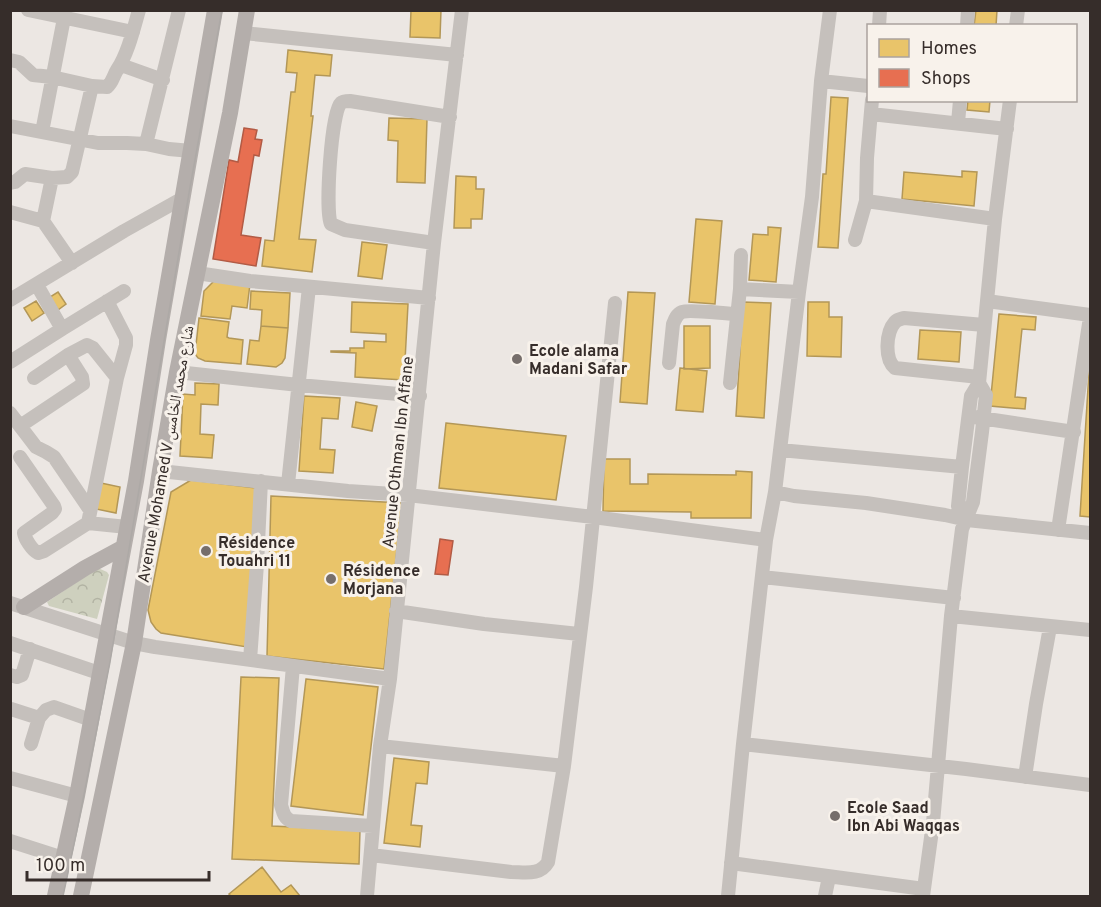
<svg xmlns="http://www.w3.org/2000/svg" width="1101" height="907" viewBox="0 0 1101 907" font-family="Overpass,'Noto Naskh Arabic',sans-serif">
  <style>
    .park { fill: url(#park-crowns) }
    .homes { fill: #e9c46a; stroke: #b39757; stroke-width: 1.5 }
    .shops { fill: #e76f51; stroke: #b25b45; stroke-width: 1.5 }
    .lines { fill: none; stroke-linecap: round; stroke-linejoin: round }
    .minor { stroke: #c5c0bc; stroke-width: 14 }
    .major { stroke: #b4aeab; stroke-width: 16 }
    .tram { stroke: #ada9a6; stroke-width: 1.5 }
    .poi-dot { fill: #766e6b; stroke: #f8f2eb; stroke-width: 2 }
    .labels { text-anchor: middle; stroke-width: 6; stroke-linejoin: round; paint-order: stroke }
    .poi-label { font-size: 16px; font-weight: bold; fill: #362d2a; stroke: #f8f2eb; text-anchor: start }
    .street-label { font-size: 16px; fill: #362d2a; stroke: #f8f2eb }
  </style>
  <defs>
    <pattern id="park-crowns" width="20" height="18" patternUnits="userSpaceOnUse" patternTransform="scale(1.5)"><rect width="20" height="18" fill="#ced0be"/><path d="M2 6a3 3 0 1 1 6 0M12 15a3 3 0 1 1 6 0" fill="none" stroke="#b2b3a3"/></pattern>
  </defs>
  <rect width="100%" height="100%" fill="#ece7e3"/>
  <path class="park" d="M98 568 107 572 109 575 97 619 49 606 47 602Z"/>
  <path class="homes" d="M411 10H441L440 38 410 37Z
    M976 10H997L996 26H974Z
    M288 50 332 55 330 76 315 75 311 116H313L299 239 316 240 312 272 262 266 265 240 274 241 291 92H295L297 73 286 72Z
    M831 97 848 98 838 248 818 247 823 174H826Z
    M968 100H990L989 112 967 110Z
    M389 118 427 119 425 183 397 182 398 141 388 140Z
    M962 171 977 172 974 206 902 199 904 172 962 177Z
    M456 176 476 177V189H484L482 219H471V228H454Z
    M696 219 722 221 715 304 689 302Z
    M768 227 781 228 776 282 749 280 753 234 768 235Z
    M362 242 387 245 382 279 358 276Z
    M214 281 250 284 247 308 232 306 230 319 201 316 204 291Z
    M251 291 290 293 288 328 261 326 262 310 250 309Z
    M58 292 66 304 58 310 50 297Z
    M628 292 655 293 647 404 620 402Z
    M36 301 44 313 32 321 24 308Z
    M352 302 408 304 404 380 355 377 356 353 331 352V351H350V348H364V341L386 342V334L351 332Z
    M743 302 771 303 764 418 736 416Z
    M808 302H829V317H842L841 357 807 356Z
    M999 314 1036 317 1035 330 1022 329 1015 397 1026 398 1025 409 990 406Z
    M199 318 229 322 227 337 229 338 243 340 241 364 205 361 198 358 195 354Z
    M261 326 288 328 285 358 282 363 276 367 247 364 250 340 259 341Z
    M684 326H710V368L684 369Z
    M920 330 961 332 959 362 918 359Z
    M1090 356V517L1080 516Z
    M680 368 707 371 703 412 676 410Z
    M195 383 219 384 218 405 201 404 200 434 214 435 212 458 180 456 183 394 195 395Z
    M304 396 340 398 338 419 322 418 320 449 335 450 333 473 299 471Z
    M356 402 377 406 372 431 352 427Z
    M446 423 566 436 556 500 439 488Z
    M604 459H630V484H648V474L736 475V471L752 472 751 518H691V512L603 511Z
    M191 480 256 488 247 647 161 633 156 629 151 622 148 610 171 492Z
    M101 483 120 487 116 513 96 509Z
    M271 496 402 503 384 669 267 656Z
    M241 677 279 678 272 826 360 830 359 864 232 859Z
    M306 679 378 687 363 815 291 806Z
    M394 758 429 762 427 784 416 783 411 825 422 826 420 847 384 843Z
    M262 867 281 892 291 885 300 896H231L229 894Z"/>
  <path class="shops" d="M244 128 257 130 255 139 262 140 259 156 254 155 241 235 261 238 256 266 213 259 229 160 238 162Z
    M440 539 453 541 448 575 435 574Z"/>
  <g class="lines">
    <path class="minor" d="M28 10 133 32
      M879 26 880 10
      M967 26 968 10
      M1016 26 1018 10
      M243 33 457 55
      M10 60 19 62 33 75 52 77 92 86 107 87C113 82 113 76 117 70 128 53 133 31 139 10
      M121 65 163 80
      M821 81 868 86
      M872 100 867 158 866 201 995 219
      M871 114 1007 129
      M958 123 960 100
      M10 126 98 143H127L146 144 169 149 191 151
      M42 132 64 18
      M146 144 179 10
      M10 183 15 182 25 174 52 178
      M10 212 43 221 72 263
      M43 221 52 178 67 177 72 172 92 86
      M855 240 866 201
      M434 243 345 230 331 224C325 211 331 112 341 103 343 101 347 101 350 101L450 117
      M197 273 250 281 429 298
      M740 289 799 292
      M10 300 124 231 183 198
      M107 301 126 338V345L117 378 88 523 127 527
      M987 301 1090 315
      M62 329 124 291
      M10 362 62 329 37 285
      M669 363 673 324C675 319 677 314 682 312 690 309 726 314 737 314
      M177 372 299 385 420 396
      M979 377 895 368C884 359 886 332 895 322 898 319 901 319 904 318L984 325
      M34 378 68 355 87 345 93 348 117 378
      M730 383 740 289 741 255
      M10 413 36 447 46 452 54 457 90 510
      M974 417 1074 432
      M20 426 83 384 82 377 68 355
      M780 450 962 467
      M20 457 54 506 55 509 52 513 24 533C25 539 32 550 38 553L44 551 88 523
      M160 471 348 491 408 495 593 517 766 540
      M288 484 309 287
      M775 492 794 496 866 503 945 515 967 520 1090 533
      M963 525 958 506 962 467 971 396 979 383 995 219 1010 100
      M1058 530 1090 317
      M762 577 954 598
      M10 603 134 643 155 647 390 679
      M396 611 484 624 579 634
      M951 616 1090 630
      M10 643 99 673
      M250 660 257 564 261 481
      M293 666 281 805C283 812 284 818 291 821L373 826
      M10 675 17 677 22 675 30 649
      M11 709 39 718 46 710 54 707 91 720
      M31 744 39 718
      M743 744 966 769 1090 785
      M380 746 564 766
      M1025 777 1036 704 1050 627
      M10 778 77 796
      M10 841 63 858
      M371 855 511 872C525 872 540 876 548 862L564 766 586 587 615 303
      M731 863 924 889
      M367 896 380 746 390 679 434 243 462 10
      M728 896 743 744 766 540 775 492 799 292 812 197 821 81 830 10
      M825 896 829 877
      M923 896 933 823 951 616 962 529 973 502 982 432 986 395 979 383"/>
    <path class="major" d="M24 607 85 568 122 548
      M55 896 77 796 136 481 158 340 215 10
      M81 896 134 643 160 471 177 372 230 113 247 10"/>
    <path class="tram" d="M63 896 77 830 110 662 189 193 222 10"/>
  </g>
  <g class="poi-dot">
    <circle cx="517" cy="359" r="6"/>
    <circle cx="206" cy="551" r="6"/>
    <circle cx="331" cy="579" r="6"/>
    <circle cx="835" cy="816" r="6"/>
  </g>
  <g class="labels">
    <g class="poi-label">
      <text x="529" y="356">Ecole alama<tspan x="529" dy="18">Madani Safar</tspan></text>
      <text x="218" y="548">Résidence<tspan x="218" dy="18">Touahri 11</tspan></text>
      <text x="343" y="576">Résidence<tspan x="343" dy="18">Morjana</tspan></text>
      <text x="847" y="813">Ecole Saad<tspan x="847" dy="18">Ibn Abi Waqqas</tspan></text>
    </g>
    <g class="street-label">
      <text transform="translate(397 452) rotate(-84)" y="6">Avenue Othman Ibn Affane</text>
      <text transform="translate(165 454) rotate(-80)" y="6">Avenue Mohamed V شارع محمد الخامس</text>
    </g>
  </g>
  <rect width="1101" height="907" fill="none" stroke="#362d2a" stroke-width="24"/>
  <rect x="867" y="24" width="210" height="78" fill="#f8f2eb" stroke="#aaa39e" stroke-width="1.5"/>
  <rect x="879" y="39" width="30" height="18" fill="#e9c46a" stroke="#aaa39e" stroke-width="1.5"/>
  <text x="921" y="54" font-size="18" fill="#362d2a">Homes</text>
  <rect x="879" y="69" width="30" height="18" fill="#e76f51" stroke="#aaa39e" stroke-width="1.5"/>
  <text x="921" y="84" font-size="18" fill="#362d2a">Shops</text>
  <path d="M27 871v9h182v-9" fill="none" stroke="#362d2a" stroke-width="3"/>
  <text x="36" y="871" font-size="18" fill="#362d2a" stroke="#f8f2eb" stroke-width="4.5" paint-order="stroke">100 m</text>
</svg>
